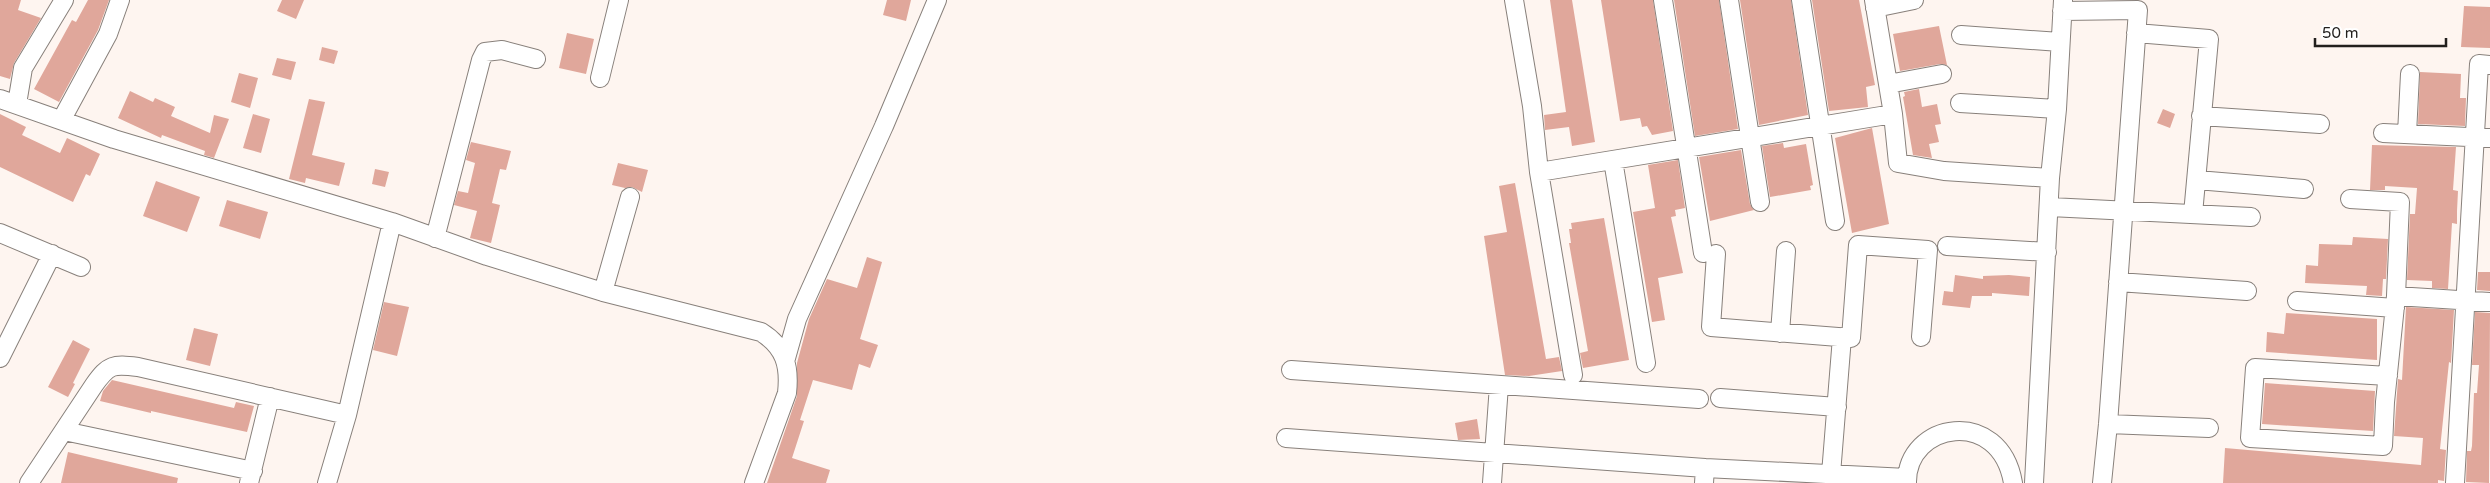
<svg xmlns="http://www.w3.org/2000/svg" width="2490" height="483" viewBox="0 0 2490 483" font-family="'Varela Round',sans-serif">
  <style>
    .building { fill: #e0a79b }
    .lines { fill: none; stroke-linecap: round; stroke-linejoin: round }
    .minor-casing { stroke: #88807b; stroke-width: 20 }
    .minor { stroke: #fff; stroke-width: 18 }
  </style>
  <rect width="100%" height="100%" fill="#fef5f0"/>
  <path class="building" d="M0 0H21L18 10 41 18 14 63 10 79 0 76Z
    M88 0H109L98 30 59 102 34 89 72 20 76 22Z
    M282 0H304L296 19 277 11Z
    M887 0H911L906 21 883 15Z
    M1550 0H1572L1595 142 1572 146 1569 127 1545 130 1544 115 1566 112Z
    M1601 0H1653L1673 131 1652 135 1647 126 1642 127 1640 118 1620 121Z
    M1674 0H1719L1738 129 1695 136Z
    M1740 0H1791L1808 115 1759 125Z
    M1812 0H1859L1875 85 1866 87 1868 107 1829 111Z
    M2464 6 2490 7V48L2461 47Z
    M1939 26 1947 65 1940 64 1900 71 1893 34Z
    M567 33 594 39 586 74 559 68Z
    M322 47 338 51 334 64 319 60Z
    M277 58 296 62 291 80 272 75Z
    M2420 72 2461 74 2460 98H2466L2465 126 2418 124Z
    M239 73 258 78 250 108 231 102Z
    M1919 89 1922 107 1937 104 1941 124 1935 125 1939 142 1929 144 1932 158 1913 155 1903 97 1905 96 1904 92Z
    M130 91 153 102 155 98 175 107 171 116 210 133 214 115 229 119 214 158 204 155 205 151 162 135 161 138 118 118Z
    M309 99 325 102 312 155 345 163 339 186 306 178 305 183 289 179Z
    M2163 109 2175 114 2170 128 2157 123Z
    M0 114 26 127 22 135 60 153 67 138 100 154 90 176 86 174 73 202 0 167Z
    M253 114 270 119 261 153 243 148Z
    M1872 128 1889 224 1852 233 1835 138Z
    M471 142 511 151 506 170 500 169 492 203 500 205 491 243 470 238 477 211 454 205 458 191 468 193 475 163 466 160Z
    M1783 143 1784 148 1806 144 1813 185 1810 186 1811 190 1770 197 1762 146Z
    M2372 145 2456 147 2453 190 2458 191 2457 211V224L2452 223 2448 289 2432 288V281L2407 280 2410 214H2415L2417 188 2385 186V190H2370Z
    M1741 150 1750 204 1754 210 1710 221 1699 157Z
    M1678 160 1685 208 1675 210 1676 216 1671 217 1683 273 1658 278 1665 320 1652 322 1633 212 1655 208 1648 165Z
    M618 163 648 170 642 192 632 187 625 188 612 185Z
    M375 169 389 172 385 187 372 184Z
    M156 181 200 197 187 232 143 216Z
    M1515 183 1546 359 1559 357 1562 371 1529 376 1505 375 1484 236 1507 232 1499 186Z
    M227 200 268 212 260 239 219 226Z
    M1604 218 1629 360 1583 368 1580 353 1588 351 1569 243H1571L1569 229H1572L1571 223Z
    M2353 237 2388 239 2386 279H2383L2382 296 2366 295 2367 286 2305 283 2306 265 2318 266 2319 244 2352 245Z
    M867 257 882 262 860 339 878 345 870 368 859 364 852 390 813 380 800 420 804 421 792 458 830 470 826 483H767L797 396V363L809 319 827 279 857 288Z
    M2478 272H2490V291L2477 290Z
    M1955 275 1983 279V276L2009 275 2030 277 2029 296 1992 293V296H1972L1970 308 1942 305 1944 291 1953 292Z
    M384 302 409 307 397 356 373 350Z
    M2406 307 2454 310 2451 363 2449 362 2440 449 2446 450 2444 481 2438 480V483H2223L2225 448 2421 465 2423 438 2394 436 2398 379 2402 380Z
    M2475 312 2490 313 2489 483 2466 482 2467 451H2471L2472 446 2474 393H2477L2479 365H2472Z
    M2286 313 2377 319V360L2266 352 2267 332 2284 334Z
    M194 328 218 334 210 366 186 360Z
    M73 340 90 349 73 383 75 384 68 397 48 387Z
    M112 380 234 408 236 402 254 406 247 432 151 411V413L100 401 103 391Z
    M2265 383 2375 391 2373 431 2262 424Z
    M1477 419 1480 439 1458 440 1455 423Z
    M68 452 178 478 177 483H61Z"/>
  <g class="lines">
    <g class="minor-casing">
      <path id="minor" d="M1514 0 1532 106 1539 172
        M1663 0 1703 253
        M1729 0 1760 202
        M1801 0 1835 221
        M1875 8 1914 0
        M2062 11 2138 10 2108 424 2102 483
        M2136 33 2209 39 2193 214
        M1961 35 2060 42
        M600 78 619 0
        M1888 84 1942 74
        M0 99 114 139 392 222 487 256 603 292 761 332C785 347 790 366 787 393L754 483
        M1960 103 2057 109
        M17 104 23 68 64 0
        M1893 114 1898 163 1944 171 2050 178
        M2201 116 2320 124
        M62 119 108 34 120 0
        M2383 133 2490 138
        M2407 134 2410 74
        M1613 160 1646 363
        M2197 180 2304 189
        M2350 199 2400 202 2396 296 2385 402 2383 446 2250 438 2255 368 2388 376
        M2050 207 2251 217
        M0 233 81 267
        M435 238 481 60 485 52 502 50 536 59
        M1947 246 2047 252
        M1716 254 1711 327 1851 338 1858 245 1928 250 1921 337
        M2118 282 2247 291
        M603 292 630 197
        M2396 296 2490 302
        M2297 301 2395 308
        M1780 333 1786 251
        M0 358 52 254
        M786 358 797 319 884 126 937 0
        M1291 370 1699 399
        M1573 375 1539 172 1893 114 1874 0
        M1720 398 1837 407
        M2108 424 2209 428
        M64 431 253 471
        M1286 438 1705 468
        M1831 474 1842 337
        M29 483 94 385C109 364 113 364 138 367L347 415
        M249 483 270 397
        M327 483 347 415 392 222
        M1492 483 1499 385
        M1704 483 1705 468 1907 478
        M1907 483C1906 422 2000 406 2013 483
        M2034 483 2050 178 2057 109 2063 0
        M2455 483 2479 64 2490 65"/>
    </g>
    <use href="#minor" class="minor"/>
  </g>
  <path d="M2315 38v8h131v-8" fill="none" stroke="#221f1d" stroke-width="2.5"/>
  <text x="2322" y="38" font-size="15" fill="#221f1d" stroke="#ffffff" stroke-width="4" paint-order="stroke">50 m</text>
</svg>
